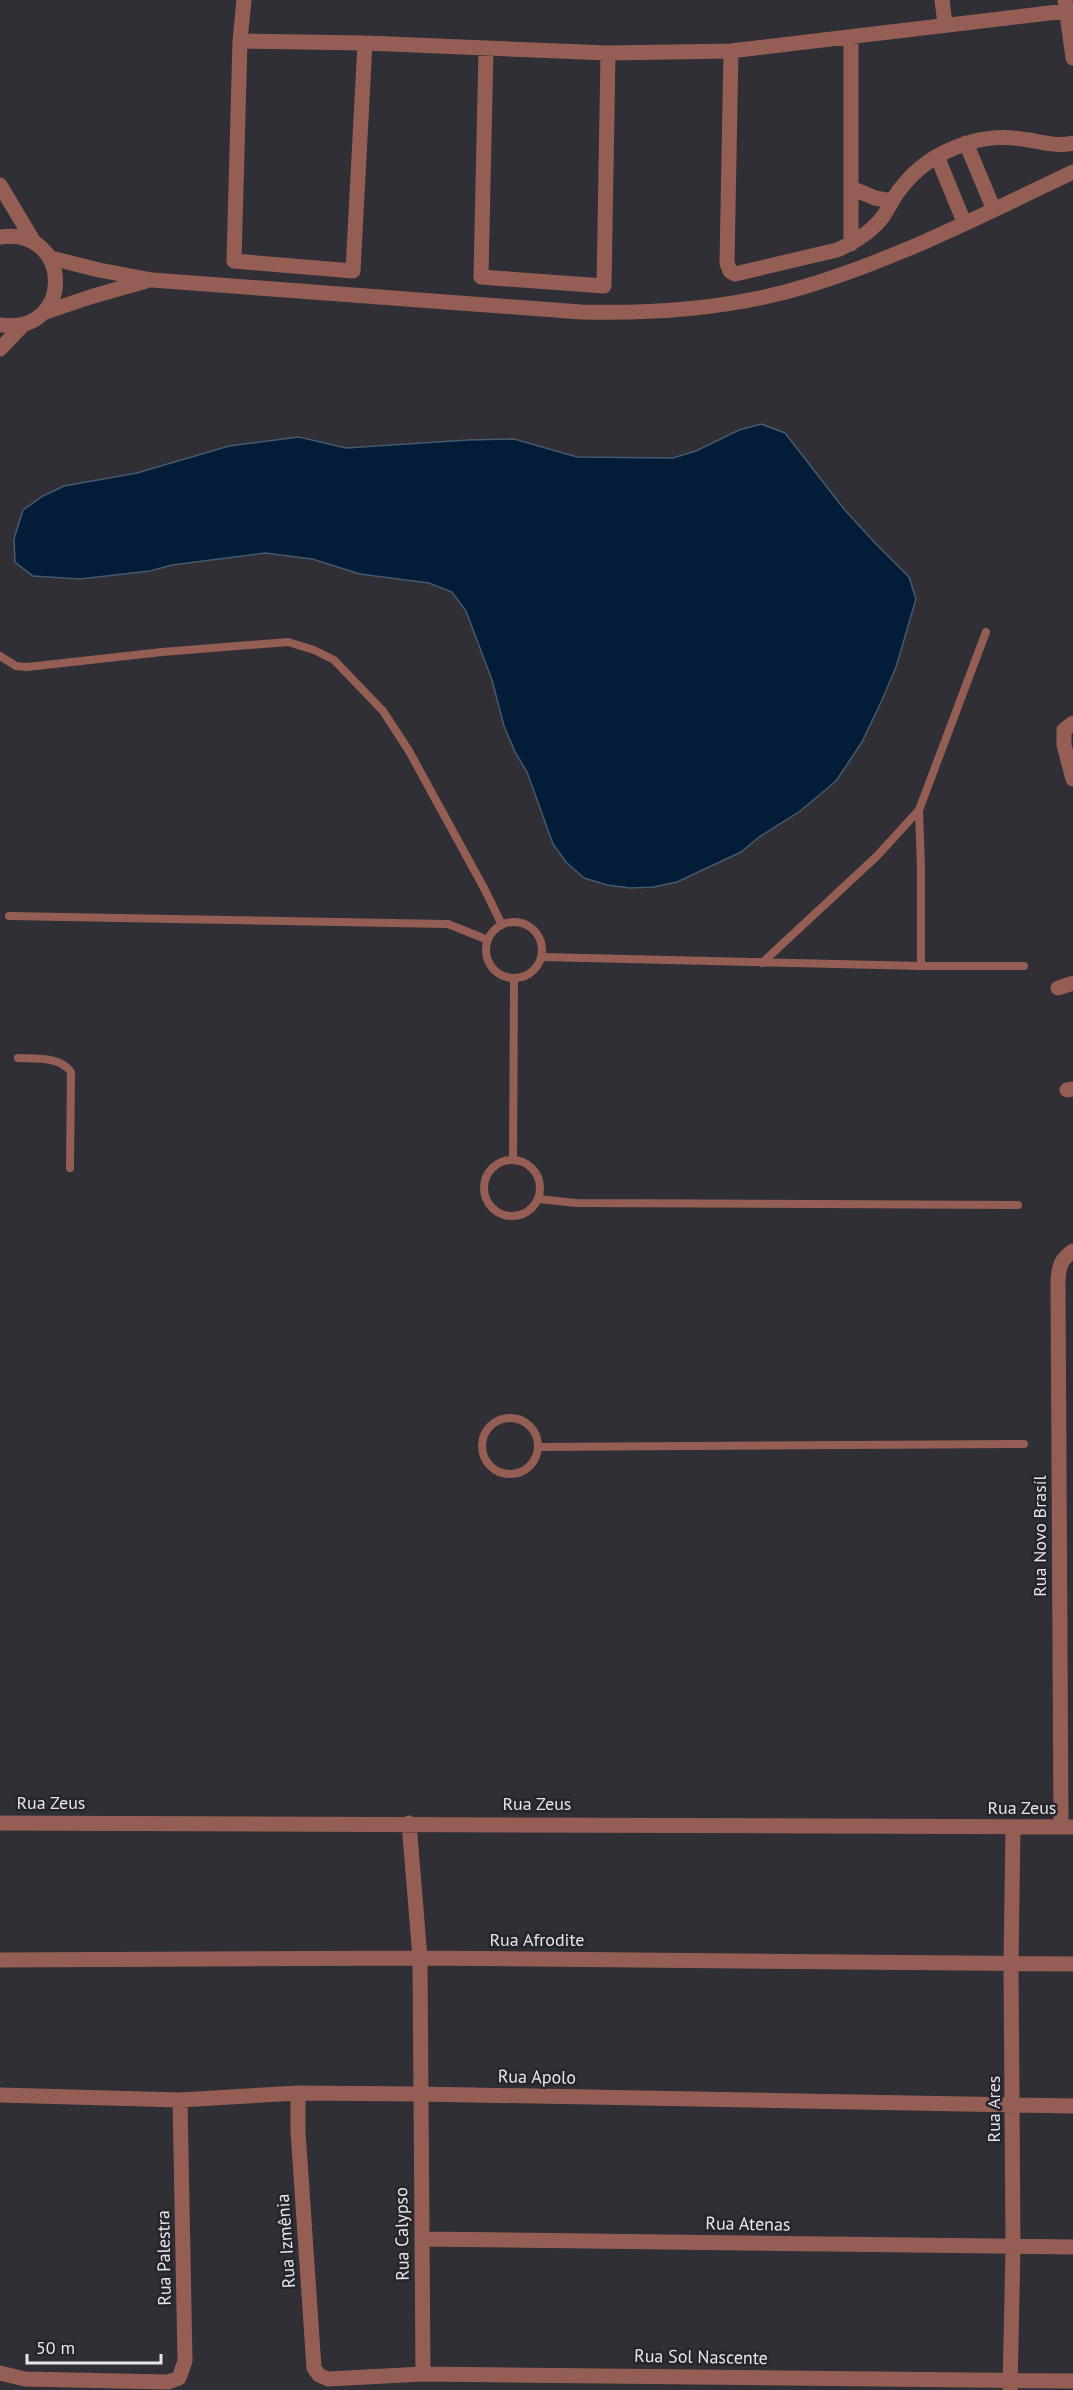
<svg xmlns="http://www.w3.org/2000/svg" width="1073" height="2390" viewBox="0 0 1073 2390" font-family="'PT Sans',sans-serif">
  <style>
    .water { fill: #031d38; stroke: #47596d; stroke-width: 1.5 }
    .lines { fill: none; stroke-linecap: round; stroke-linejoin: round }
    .service { stroke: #955e54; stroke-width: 8 }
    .minor { stroke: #955e54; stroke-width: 15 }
    .labels { text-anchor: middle; stroke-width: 5; stroke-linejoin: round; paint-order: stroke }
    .street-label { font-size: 18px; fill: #e6e6ea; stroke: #25252b }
  </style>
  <rect width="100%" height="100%" fill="#2f2f35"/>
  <path class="water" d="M761 424 785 433 844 509 875 543 909 577 916 599 896 667 882 700 862 742 836 781 799 812 759 837 741 852 677 882 654 887 630 888 607 885 584 878 566 862 553 844 527 772 515 752 504 726 492 680 466 611 452 592 429 583 360 574 312 559 265 553 172 565 150 571 80 579 33 576 15 562 14 539 23 510 43 496 64 486 137 473 229 446 299 437 346 448 468 440 514 439 577 457 673 458 696 451 739 430Z"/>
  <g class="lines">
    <path class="service" d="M0 656 16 666 27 667 162 652 288 642 314 650 334 660 383 711 409 751 485 890 502 925
      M919 810 921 868V966
      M9 916 448 924 488 940
      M486 950a28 28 0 1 1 56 0a28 28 0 1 1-56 0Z
      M542 957 921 966H1024
      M762 963 877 856 919 810 986 632
      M18 1058C35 1059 60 1056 71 1072L70 1168
      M513 1160 514 979
      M484 1188a28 28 0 1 1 56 0a28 28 0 1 1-56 0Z
      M538 1199 576 1203 1018 1205
      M482 1446a28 28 0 1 1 56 0a28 28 0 1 1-56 0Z
      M539 1447 1024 1444"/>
    <path class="minor" d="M244 0 240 41 234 261 353 271 365 43
      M942 0 945 24
      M1065 0 1073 58
      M240 41 365 43 608 53 731 51 1066 11
      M486 48 481 277 604 286 608 53
      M731 51 727 263 730 271 735 274 837 250C855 242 873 231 884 215 890 206 894 196 901 188 917 167 940 152 965 144 985 137 1007 136 1028 140 1044 142 1056 147 1073 143
      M966 143 994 210
      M937 156 964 222
      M0 185 34 242
      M851 188 875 198 892 201
      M0 237C74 227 74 336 0 325
      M851 244V37
      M51 258 99 270 152 280 581 312C658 314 737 308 810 285 901 257 987 213 1073 172
      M43 313 90 297 146 281
      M0 349 23 325
      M1073 723 1064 730V745L1073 779
      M1058 988 1073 983
      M1067 1090 1073 1089
      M0 1823 1073 1827
      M409 1823 420 1958 423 2374
      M1061 1827 1058 1280C1059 1266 1061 1259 1073 1251
      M0 1960 420 1958 1073 1964
      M298 2093V2131L314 2368 319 2375 328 2379 423 2374 1073 2381
      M0 2095 180 2100 298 2093 420 2094 1073 2106
      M422 2239 1073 2247
      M0 2373 25 2379 168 2382 179 2378 185 2361 180 2100
      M1010 2390 1013 2247 1011 1963 1013 1828"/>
  </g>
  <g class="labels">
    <g class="street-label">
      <text transform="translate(1040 1536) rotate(-90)" y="6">Rua Novo Brasíl</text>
      <text x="51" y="1809">Rua Zeus</text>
      <text x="537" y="1810">Rua Zeus</text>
      <text x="1022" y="1814">Rua Zeus</text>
      <text x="537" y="1946">Rua Afrodite</text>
      <text transform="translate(537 2077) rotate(1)" y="6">Rua Apolo</text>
      <text transform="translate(994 2109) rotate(-90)" y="6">Rua Ares</text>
      <text transform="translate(748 2224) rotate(1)" y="6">Rua Atenas</text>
      <text transform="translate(402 2234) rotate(-91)" y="6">Rua Calypso</text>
      <text transform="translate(286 2241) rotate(-94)" y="6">Rua Izmênia</text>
      <text transform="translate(164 2258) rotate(-91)" y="6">Rua Palestra</text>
      <text transform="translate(701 2357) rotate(1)" y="6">Rua Sol Nascente</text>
    </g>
  </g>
  <path d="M27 2354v9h134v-9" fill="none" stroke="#e6e6ea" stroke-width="3"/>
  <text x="36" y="2354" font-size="18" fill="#e6e6ea" stroke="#25252b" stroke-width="4.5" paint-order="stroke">50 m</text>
</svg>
